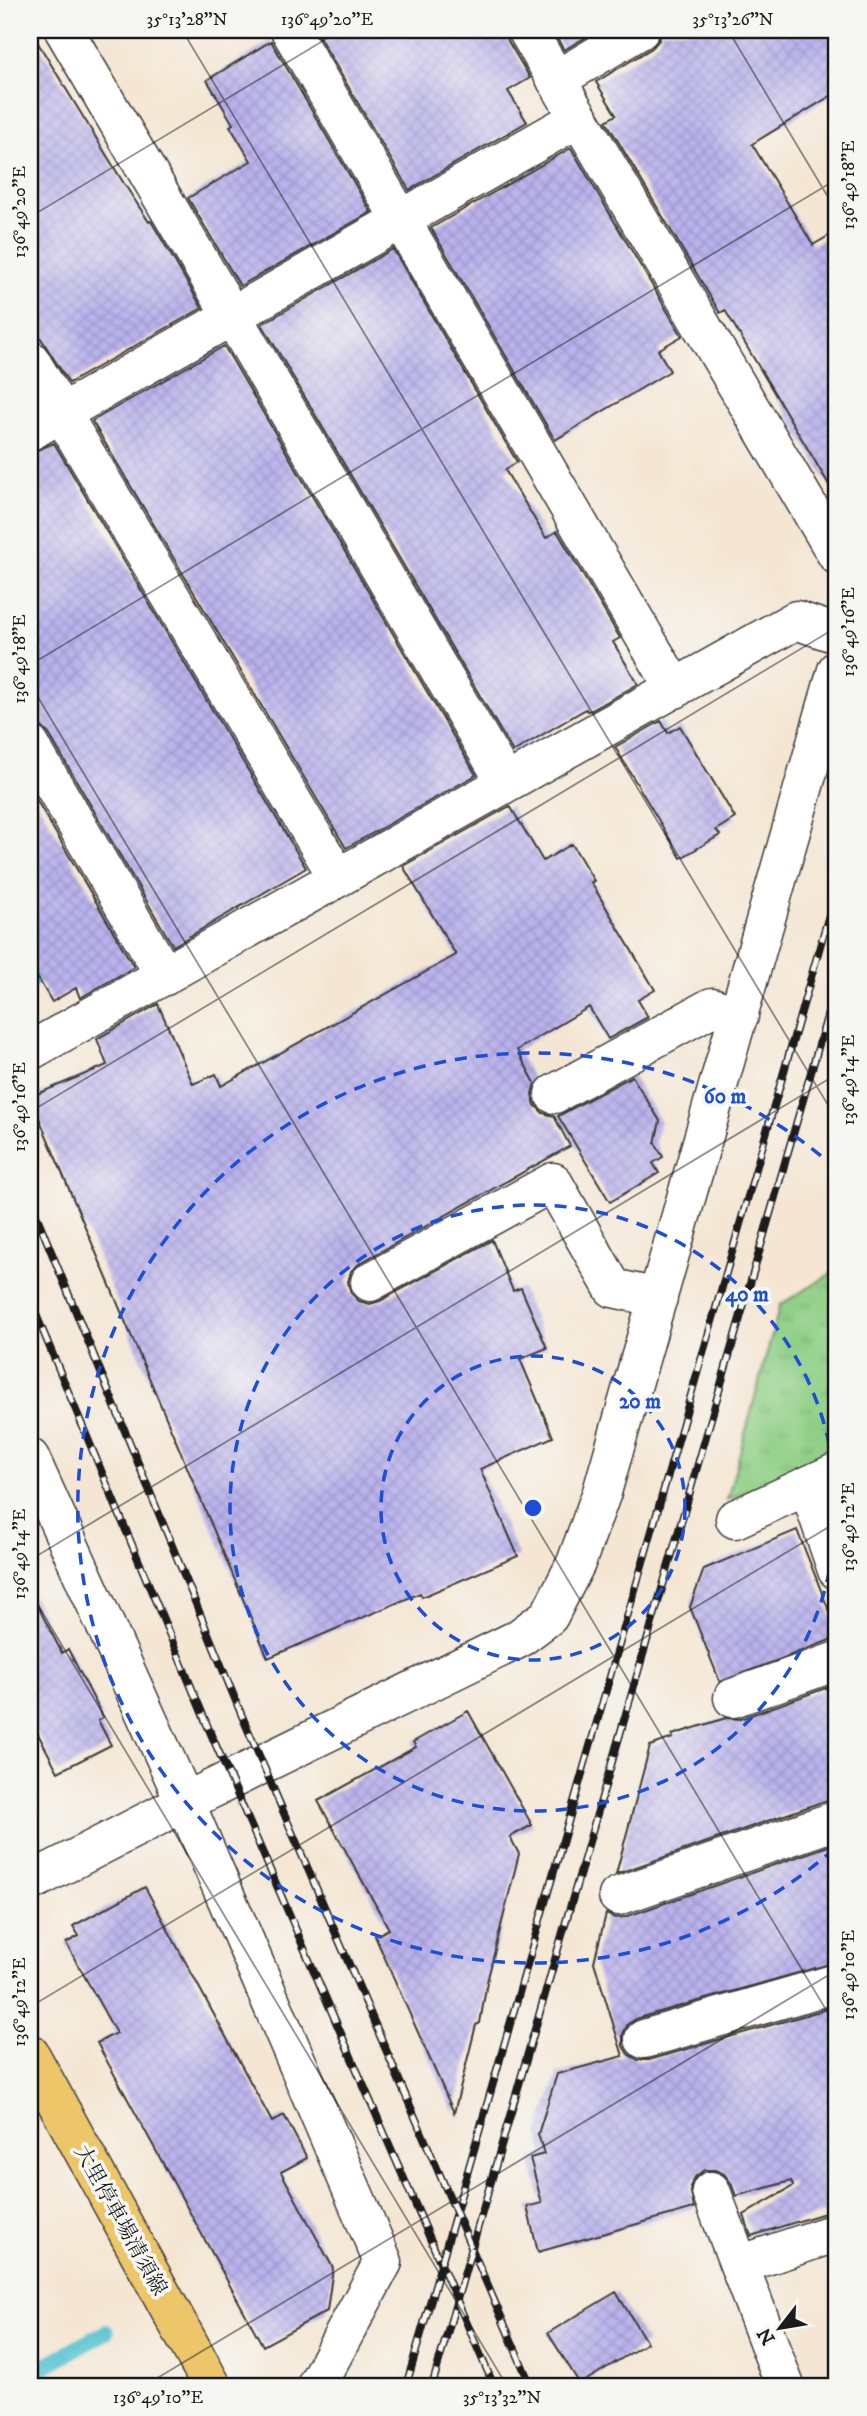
<svg xmlns="http://www.w3.org/2000/svg" width="867" height="2416" viewBox="0 0 867 2416" font-family="'IM FELL DW Pica','Noto Serif JP',serif">
  <style>
    .park { fill: url(#park-tufts); stroke: #567650; stroke-width: 2 }
    .lines { fill: none; stroke-linecap: round; stroke-linejoin: round }
    .stream { stroke: #57c2d1; stroke-width: 16 }
    .building { fill: url(#building-cross-hatch) }
    .minor-casing { stroke: #3c3a37; stroke-width: 41 }
    .major-casing { stroke: #3c3a37; stroke-width: 41 }
    .minor { stroke: #fff; stroke-width: 38 }
    .major { stroke: #ecc669; stroke-width: 38 }
    .rail-casing { stroke: #1c1c1c; stroke-width: 8 }
    .rail { stroke: #f6f6f2; stroke-width: 5; stroke-dasharray: 16; stroke-linecap: butt }
    .ticks { fill: none; stroke: #1c1c1c; stroke-width: 2; stroke-opacity: 0.45 }
    .ring { fill: none; stroke: #1d4ed8; stroke-width: 3.5; stroke-dasharray: 12 9 }
    .labels { text-anchor: middle; stroke-width: 7; stroke-linejoin: round; paint-order: stroke }
    .street-label { font-size: 21px; fill: #1c1c1c; stroke: #f6f6f2 }
    .centre { fill: #1d4ed8; stroke: #f6f6f2; stroke-width: 3.5 }
    .ring-label { font-size: 21px; text-anchor: middle; font-weight: bold; fill: #1d4ed8; stroke: #f6f6f2; stroke-width: 7; stroke-linejoin: round; paint-order: stroke }
    .neatline { fill: none; stroke: #1c1c1c; stroke-width: 2.5 }
    .ticks-label { font-size: 18px; text-anchor: middle; fill: #1c1c1c }
  </style>
  <defs>
    <pattern id="park-tufts" width="24" height="20" patternUnits="userSpaceOnUse" patternTransform="scale(1.75)"><rect width="24" height="20" fill="#8fcf85"/><path d="M3 7l-1-3M5 7V3M7 7l1-3M15 17l-1-3M17 17v-4M19 17l1-3" fill="none" stroke="#7bb172"/></pattern>
    <pattern id="building-cross-hatch" width="8" height="8" patternUnits="userSpaceOnUse" patternTransform="scale(1.75)"><rect width="8" height="8" fill="#bab2ec"/><path d="M0 0l8 8M0 8l8-8" fill="none" stroke="#9f98ca"/></pattern>
  </defs>
  <rect width="100%" height="100%" fill="#f6f6f2"/>
  <filter id="ink" filterUnits="userSpaceOnUse"><feTurbulence type="fractalNoise" baseFrequency=".0143" numOctaves="2"/><feDisplacementMap in="SourceGraphic" scale="14" xChannelSelector="R" yChannelSelector="G"/><feConvolveMatrix kernelMatrix="1 2 1 2 8 2 1 2 1" color-interpolation-filters="sRGB"/></filter>
  <filter id="wash" filterUnits="userSpaceOnUse"><feTurbulence type="fractalNoise" baseFrequency=".00686" numOctaves="4" result="noise"/><feDisplacementMap in="SourceGraphic" scale="28" xChannelSelector="R" yChannelSelector="G"/><feGaussianBlur stdDeviation="1.57" result="paint"/><feColorMatrix in="noise" values="0 0 0 0 0 0 0 0 0 0 0 0 0 0 0 0 0 1.4 0 .05"/><feComposite in="paint" operator="in"/></filter>
  <g filter="url(#wash)">
    <rect width="100%" height="100%" fill="#f4e6d3"/>
    <path class="park" d="M837 1270V1449L727 1500 780 1305Z"/>
    <g class="lines">
      <path class="stream" d="M30 971 33 979
        M30 2374 106 2332"/>
    </g>
    <g id="blocks">
      <path class="building" d="M30 30 123 182 149 222 151 221 202 308 69 383 30 321Z
        M315 30H505L508 41 530 78 508 91 527 122 409 190Z
        M552 30H598L564 50Z
        M662 30H837V92L752 144 813 245 837 231V498L725 310 720 313 606 121 616 115 596 82 652 48 659 40Z
        M271 41 371 212 240 286 188 198 251 161 230 126 233 124 207 80Z
        M571 148 682 336 658 350 670 371 555 440 431 228Z
        M393 249 517 462 505 470 546 538 557 531 620 638 613 642 638 684 592 710 587 711 586 709 513 752 262 324Z
        M224 346 476 775 346 848 92 421Z
        M54 443 306 868 173 946 49 734 41 726 36 724 30 715V453Z
        M661 721 668 733 680 726 735 818 716 830 720 835 681 858 615 747Z
        M33 794 134 967 80 998 76 988 52 1002 30 965V796Z
        M510 806 543 861 572 844 594 881 591 882 655 990 638 1000 648 1017 608 1039 589 1007 517 1050 535 1083 532 1094 535 1105 543 1113 554 1116 570 1146 360 1263 351 1271 348 1282 351 1293 359 1301 370 1304 380 1301 492 1240 513 1291 521 1288 547 1348 520 1359 553 1437 480 1469 518 1556 422 1597 420 1593 268 1658 30 1097 107 1065 97 1039 158 1004 193 1084 216 1074 221 1086 456 955 403 866Z
        M632 1076 660 1121 655 1143 663 1157 653 1163 659 1173 610 1202 558 1116Z
        M797 1530 837 1631V1640H830L720 1682 690 1607 704 1569Z
        M30 1591 62 1653 68 1649 103 1717 98 1720 111 1745 58 1772 30 1719Z
        M837 1684V1799H830L616 1874 650 1746 673 1738 672 1735 726 1718 740 1719Z
        M468 1711 532 1825 510 1837 519 1854 487 1982 480 2023 476 2025 454 2113 375 1936 389 1929 318 1801 416 1747 413 1742Z
        M837 1843V1962L638 2018 628 2024 623 2034V2046L628 2054 638 2060H649L837 2006V2212L825 2213 751 2236 744 2215 793 2186 791 2181 736 2196 731 2183 724 2174 715 2170H704L695 2177 690 2187 694 2208 538 2252 527 2207 542 2203 530 2158 544 2154 538 2134 557 2074 623 2056 594 1962 606 1914 615 1918 625 1917Z
        M145 1887 272 2122 284 2115 307 2158 281 2172 333 2268 327 2311 263 2346 97 2043 116 2033 66 1943 79 1936 73 1926Z
        M616 2292 647 2343 580 2384 548 2333Z"/>
    </g>
  </g>
  <g filter="url(#ink)">
    <use href="#blocks" fill-opacity="0" stroke="#3c3a37" stroke-width="2"/>
    <g class="lines">
      <g class="minor-casing">
        <path id="minor" d="M64 30 506 783
          M290 30 675 689
          M527 30 837 555
          M556 80 640 30
          M30 360 338 878
          M30 431 579 118
          M30 745 165 976
          M30 1051 796 620 837 634
          M554 1094 712 1007 739 1016
          M370 1282 553 1182 613 1288 658 1298
          M30 1458 185 1802 383 2262 316 2386
          M808 1486 837 1570
          M735 1519 837 1472
          M733 1698 837 1661
          M30 1882 185 1802 518 1639 549 1616 576 1563 602 1492 837 670
          M618 1896 837 1820
          M644 2039 837 1983
          M711 2191 785 2386
          M739 2265 832 2234"/>
      </g>
      <g class="major-casing">
        <path id="major" d="M30 2054 212 2386"/>
      </g>
      <use href="#minor" class="minor"/>
      <use href="#major" class="major"/>
      <g class="rail-casing">
        <path id="rail" d="M30 1200 242 1716 531 2386
          M30 1300 208 1727 494 2386
          M406 2386 837 887
          M432 2386 837 982"/>
      </g>
      <use href="#rail" class="rail"/>
    </g>
  </g>
  <path class="ticks" d="M182 30 837 1120M728 30 837 212M30 217 341 30M30 665 837 179M30 684 837 2028M30 1112 837 627M30 1560 837 1074M30 1592 507 2386M30 2007 837 1522M144 2386 837 1970"/>
  <g class="ring">
    <circle cx="533" cy="1508" r="152"/>
    <circle cx="533" cy="1508" r="303"/>
    <path d="M834 1849A455 455 0 1 1 834 1167"/>
  </g>
  <g class="labels">
    <g class="street-label">
      <text transform="translate(121 2220) rotate(61)" y="7">大里停車場清須線</text>
    </g>
  </g>
  <circle cx="533" cy="1508" r="10" class="centre"/>
  <g class="ring-label">
    <text x="725" y="1103">60 m</text>
    <text x="747" y="1301">40 m</text>
    <text x="640" y="1408">20 m</text>
  </g>
  <rect width="867" height="2416" fill="none" stroke="#f6f6f2" stroke-width="77"/>
  <g transform="translate(780 2328) rotate(239)" stroke="#f6f6f2" stroke-width="5" paint-order="stroke">
  <path d="M0-5L12 26L0 18L-12 26Z" fill="#1c1c1c"/>
  <text y="-10" font-size="19" font-weight="bold" text-anchor="middle" fill="#1c1c1c">N</text>
  </g>
  <rect x="38" y="38" width="790" height="2340" class="neatline"/>
  <g class="ticks-label">
    <text x="187" y="25">35°13'28"N</text>
    <text x="327" y="25">136°49'20"E</text>
    <text x="733" y="25">35°13'26"N</text>
    <text transform="translate(848 185) rotate(-90)" y="6">136°49'18"E</text>
    <text transform="translate(19 212) rotate(-90)" y="6">136°49'20"E</text>
    <text transform="translate(848 632) rotate(-90)" y="6">136°49'16"E</text>
    <text transform="translate(19 659) rotate(-90)" y="6">136°49'18"E</text>
    <text transform="translate(848 1080) rotate(-90)" y="6">136°49'14"E</text>
    <text transform="translate(19 1107) rotate(-90)" y="6">136°49'16"E</text>
    <text transform="translate(848 1527) rotate(-90)" y="6">136°49'12"E</text>
    <text transform="translate(19 1554) rotate(-90)" y="6">136°49'14"E</text>
    <text transform="translate(848 1975) rotate(-90)" y="6">136°49'10"E</text>
    <text transform="translate(19 2002) rotate(-90)" y="6">136°49'12"E</text>
    <text x="158" y="2403">136°49'10"E</text>
    <text x="502" y="2403">35°13'32"N</text>
  </g>
</svg>
